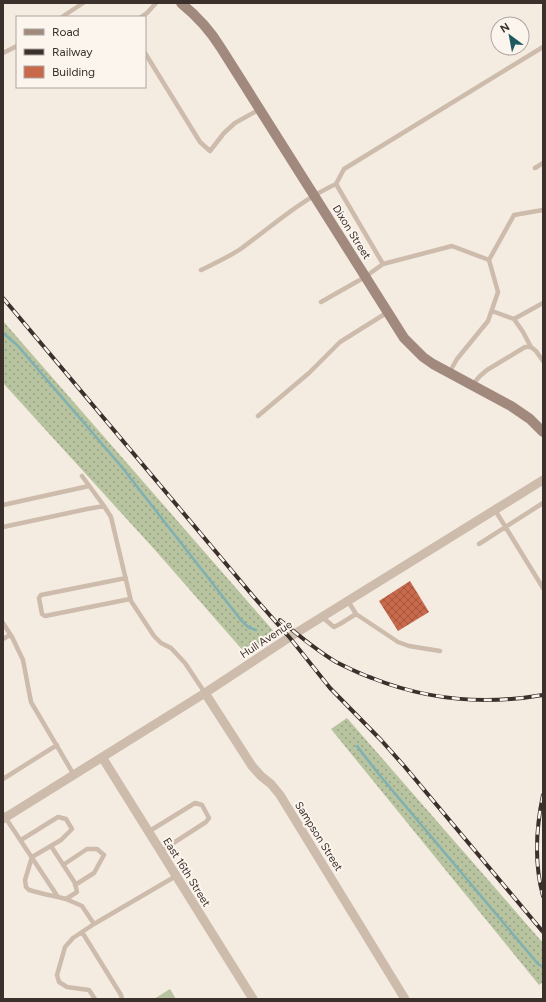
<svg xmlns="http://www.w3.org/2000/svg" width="546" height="1002" viewBox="0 0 546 1002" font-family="Figtree,sans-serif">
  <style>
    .grass { fill: url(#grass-dots) }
    .garden { fill: #b8c4a0 }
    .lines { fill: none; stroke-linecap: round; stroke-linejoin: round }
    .stream { stroke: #7fb0b2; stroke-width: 2.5 }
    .building { fill: url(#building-cross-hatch) }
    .lane { stroke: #cdbbac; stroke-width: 4.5 }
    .street { stroke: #cdbbac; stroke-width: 9 }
    .secondary { stroke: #a18a7d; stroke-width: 10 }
    .rail-casing { stroke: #3b302b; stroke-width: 4 }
    .rail { stroke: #fbf5ee; stroke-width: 2.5; stroke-dasharray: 8; stroke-linecap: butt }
    .labels { text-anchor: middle; stroke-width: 4; stroke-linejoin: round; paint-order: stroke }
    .street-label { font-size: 11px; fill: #3b302b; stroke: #fbf5ee }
  </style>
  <defs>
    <pattern id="grass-dots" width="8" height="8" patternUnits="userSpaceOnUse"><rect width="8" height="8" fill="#b8c4a0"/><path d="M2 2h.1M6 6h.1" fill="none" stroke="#97a083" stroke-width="1.8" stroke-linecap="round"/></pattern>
    <pattern id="building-cross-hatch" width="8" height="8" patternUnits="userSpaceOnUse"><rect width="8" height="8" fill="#c8694b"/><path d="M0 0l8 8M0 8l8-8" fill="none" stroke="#a4573f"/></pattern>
  </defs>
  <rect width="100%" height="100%" fill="#f4ebe1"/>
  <path class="grass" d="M3 321 277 635 246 654 155 550 3 383Z
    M347 718 543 943V982L539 985 331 729Z"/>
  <path class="garden" d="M170 989 176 999H154Z"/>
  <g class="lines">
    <path class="stream" d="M3 333 17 345 121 466 241 620 248 627 256 630
      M357 746 367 759 382 778 538 964 543 967"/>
  </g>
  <path class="building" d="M410 581 429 612 398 631 379 601Z"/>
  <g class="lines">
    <path class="lane" d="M62 17 83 3
      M141 17 147 13 156 3
      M543 47 344 169 336 184 383 264 452 246 489 260 514 215 543 210
      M3 53 17 46
      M145 53 200 142 210 151 224 133 235 123 260 109
      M535 168 543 163
      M201 270C215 263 229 257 242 248 272 226 301 200 336 184
      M321 302 365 277 383 264
      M492 311 514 319 523 332 531 347
      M514 319 543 303
      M449 373 457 359 488 321 498 292 489 260
      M472 385 480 376 487 370 525 347H531L536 351 543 361
      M258 416 309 373 340 342 388 312
      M82 476 104 506
      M3 505 89 486
      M495 510 543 588
      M3 527 87 509 104 506 111 517 131 601 154 636 161 643 171 648 185 663 205 693
      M479 544 543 503
      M126 578 41 595 39 598 42 614 45 616 130 599
      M356 614 398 642 409 646 440 651
      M322 617 334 627 340 624 356 614 348 601
      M3 623 12 637 23 660 31 702 74 775
      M3 639 10 635
      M3 779 57 745
      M3 814 58 897 66 899 82 906 94 924 176 876
      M148 832 195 803 202 805 209 818 206 822 161 851
      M21 840 58 817 66 819 72 829 61 840 32 857 25 880 26 887 29 890 44 894 58 897
      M51 846 75 883 77 892 66 899
      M63 865 87 849H97L104 855 94 873 75 885
      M94 924 73 938 65 947 57 975 59 982 67 987 89 990 95 999
      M82 932 121 995 122 999"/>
    <path class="street" d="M205 693 252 766 261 776 271 784 280 795 405 999
      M102 757 253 999
      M3 819 205 693 296 633 543 480"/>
    <path class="secondary" d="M181 3C197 16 210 30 221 48L404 338 423 357 433 364 511 406 530 419 543 432"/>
    <g class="rail-casing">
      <path id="rail" d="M3 298 253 596 290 638 330 688 381 740 405 767 543 932
        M280 620C298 635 316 650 336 662 348 668 360 674 372 678 427 700 485 705 543 695
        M543 795C536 828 534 863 543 896"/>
    </g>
    <use href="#rail" class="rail"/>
  </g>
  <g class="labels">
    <g class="street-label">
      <text transform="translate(352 232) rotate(58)" y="4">Dixon Street</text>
      <text transform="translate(266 639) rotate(-33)" y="4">Hull Avenue</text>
      <text transform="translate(319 836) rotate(58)" y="4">Sampson Street</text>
      <text transform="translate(187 872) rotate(58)" y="4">East 16th Street</text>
    </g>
  </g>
  <rect width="546" height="1002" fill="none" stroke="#3b302b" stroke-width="8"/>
  <rect x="16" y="16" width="130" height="72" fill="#fbf5ee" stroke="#aea6a0"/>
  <rect x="24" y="29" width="20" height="6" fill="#a18a7d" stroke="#aea6a0"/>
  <text x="52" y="36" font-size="12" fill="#3b302b">Road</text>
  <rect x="24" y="49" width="20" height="6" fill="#3b302b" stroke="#aea6a0"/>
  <text x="52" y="56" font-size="12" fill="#3b302b">Railway</text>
  <rect x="24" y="66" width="20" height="12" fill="#c8694b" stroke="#aea6a0"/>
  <text x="52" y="76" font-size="12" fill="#3b302b">Building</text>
  <g transform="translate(510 36) rotate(328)"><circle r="19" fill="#fbf5ee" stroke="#aea6a0"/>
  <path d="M0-3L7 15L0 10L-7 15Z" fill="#1f5a5e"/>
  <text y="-6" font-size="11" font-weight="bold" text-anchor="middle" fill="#3b302b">N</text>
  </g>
</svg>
